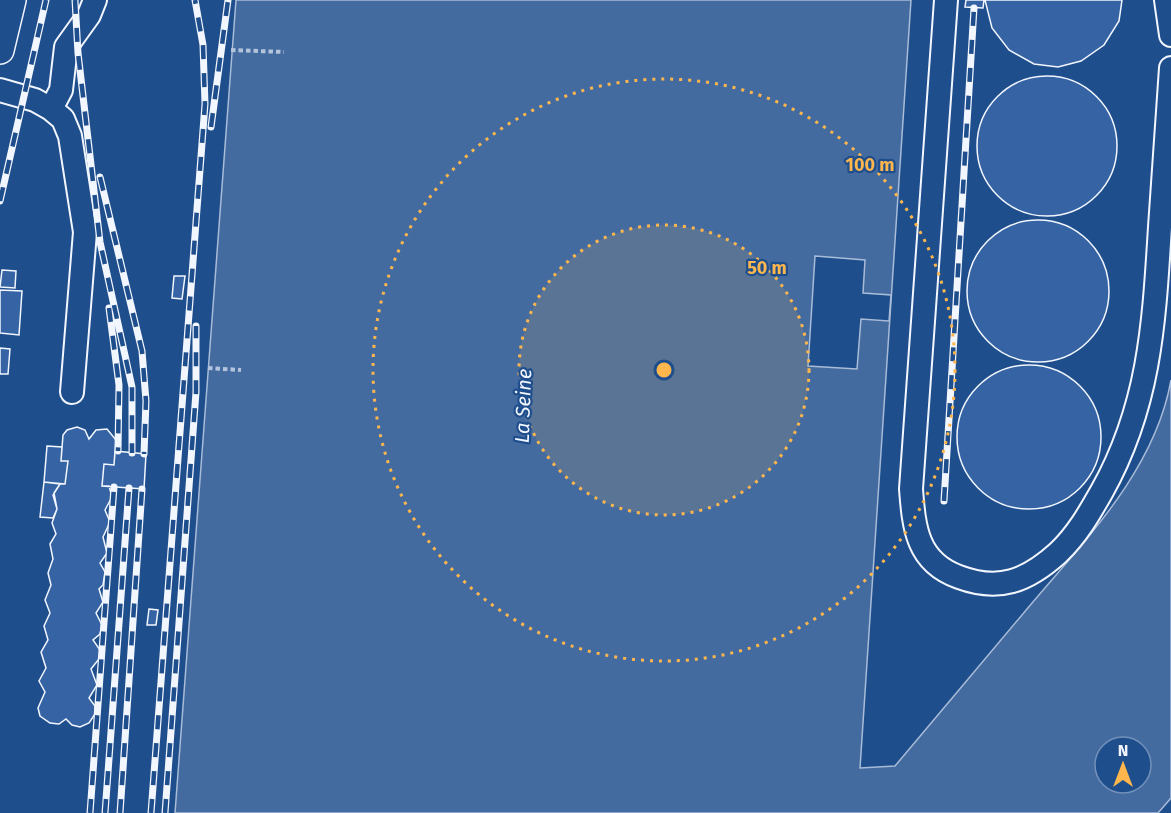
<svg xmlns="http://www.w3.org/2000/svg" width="1171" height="813" viewBox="0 0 1171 813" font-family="'Fira Sans',sans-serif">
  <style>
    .water { fill: #446ba0; stroke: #a8bbd7; stroke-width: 1.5; fill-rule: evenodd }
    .pier { fill: #1f4e8c; stroke: #a8bbd7; stroke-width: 1.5 }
    .building { fill: #3563a3; stroke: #f2f6ff; stroke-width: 1.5 }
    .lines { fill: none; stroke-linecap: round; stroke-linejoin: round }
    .minor-casing { stroke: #f2f6ff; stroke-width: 26 }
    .major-casing { stroke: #f2f6ff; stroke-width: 30 }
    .path { stroke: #b3c4dc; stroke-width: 4; stroke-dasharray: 4.5 3; stroke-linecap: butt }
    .minor { stroke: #1f4e8c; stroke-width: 22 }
    .major { stroke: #1f4e8c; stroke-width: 27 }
    .rail-casing { stroke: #f2f6ff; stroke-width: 7 }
    .rail { stroke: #1f4e8c; stroke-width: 4.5; stroke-dasharray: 14; stroke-linecap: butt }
    .ring { fill: none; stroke: #ffb74d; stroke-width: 3; stroke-dasharray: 3 6 }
    .labels { text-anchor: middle; stroke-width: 4.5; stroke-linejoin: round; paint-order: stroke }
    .water-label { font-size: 20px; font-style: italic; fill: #f2f6ff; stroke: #1f4e8c }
    .centre { fill: #ffb74d; stroke: #1f4e8c; stroke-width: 3 }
    .ring-label { font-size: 18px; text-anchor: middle; font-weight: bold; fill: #ffb74d; stroke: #1f4e8c; stroke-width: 4.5; stroke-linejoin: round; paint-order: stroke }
  </style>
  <rect width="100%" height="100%" fill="#1f4e8c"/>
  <path class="water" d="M236 0H911L860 768 895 766C939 714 983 661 1027 609 1084 541 1155 471 1171 380V798L1158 813H175ZM1105 747H1141V783H1105Z"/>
  <path class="pier" d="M815 256 865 260 863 293 891 295 889 321 861 319 857 369 808 366Z"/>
  <path class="building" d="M966 0H984L983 8 965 7Z
    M985 0H1122L1119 21 1104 45 1081 61 1058 67 1034 64 1009 50 992 28Z
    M977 146a70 70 0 1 1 140 0a70 70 0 1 1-140 0Z
    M967 291a71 71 0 1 1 142 0a71 71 0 1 1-142 0Z
    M2 270 16 271 15 288 0 287Z
    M174 276H185L182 299 172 298Z
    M0 290 22 291 19 335 0 333Z
    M0 348 10 349 8 374H0Z
    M957 437a72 72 0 1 1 144 0a72 72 0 1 1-144 0Z
    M77 427 85 430 89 439 96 430 107 429 116 440 114 465 104 464 102 486H109L112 497 105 510 110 522 103 537 107 553 100 563 105 572 103 585 99 589 103 602 96 613 102 625 100 634 93 640 100 650 99 659 91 669 97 685 89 698 95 706V714L89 723 80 727 72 725 66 719 59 724 50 723 40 716 38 708 45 692 39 681 46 668 41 652 48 640 44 626 50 613 45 600 51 585 48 573 53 559 50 544 56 534 52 523 57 509 53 495 60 484H65L68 461H61L63 435 67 430Z
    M47 446 62 447 61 461H68L65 484 44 482Z
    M115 451 146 454 144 489 102 486 104 464 114 465Z
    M44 482 60 484 54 493 57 509 53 518 40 517Z
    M149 609 158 610 156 625H147Z"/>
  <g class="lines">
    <g class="minor-casing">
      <path id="minor" d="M946 0 911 489C914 528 917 562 959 577 999 592 1027 581 1058 553 1077 535 1089 514 1102 491 1150 405 1154 323 1160 227 1164 174 1167 121 1171 68
        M1166 0 1171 35
        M0 90 35 100 51 109 63 119 70 136 85 232 72 392
        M51 109 61 90 66 47 89 15 95 0"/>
    </g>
    <g class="major-casing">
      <path id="major" d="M0 50 12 0"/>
    </g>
    <path class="path" d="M231 50 284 52
      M208 368 241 370"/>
    <use href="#minor" class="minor"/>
    <use href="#major" class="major"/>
    <g class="rail-casing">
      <path id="rail" d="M75 0 78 53 100 242 132 387V453
        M211 127 228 0
        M100 177 142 351 146 401 144 454
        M0 201 46 0
        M109 308 119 385 118 451
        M944 501 974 8
        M90 813 114 487
        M105 813 129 488
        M120 813 142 489
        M151 813 205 104 203 45 195 0
        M165 813 196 392V326"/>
    </g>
    <use href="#rail" class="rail"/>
  </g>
  <circle cx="664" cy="370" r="145" fill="#ffb74d" fill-opacity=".12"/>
  <g class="ring">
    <circle cx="664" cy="370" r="145"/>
    <circle cx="664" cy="370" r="291"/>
  </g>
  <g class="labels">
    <g class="water-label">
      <text transform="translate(523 406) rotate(-88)" y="7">La Seine</text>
    </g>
  </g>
  <circle cx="664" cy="370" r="9" class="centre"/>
  <g class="ring-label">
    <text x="870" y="171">100 m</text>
    <text x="767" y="274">50 m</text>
  </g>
  <g transform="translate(1123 765)"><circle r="28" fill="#1f4e8c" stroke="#7391ba" stroke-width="1.5"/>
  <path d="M0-4.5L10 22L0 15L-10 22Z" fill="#ffb74d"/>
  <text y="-9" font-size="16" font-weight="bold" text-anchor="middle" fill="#f2f6ff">N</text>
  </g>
</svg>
